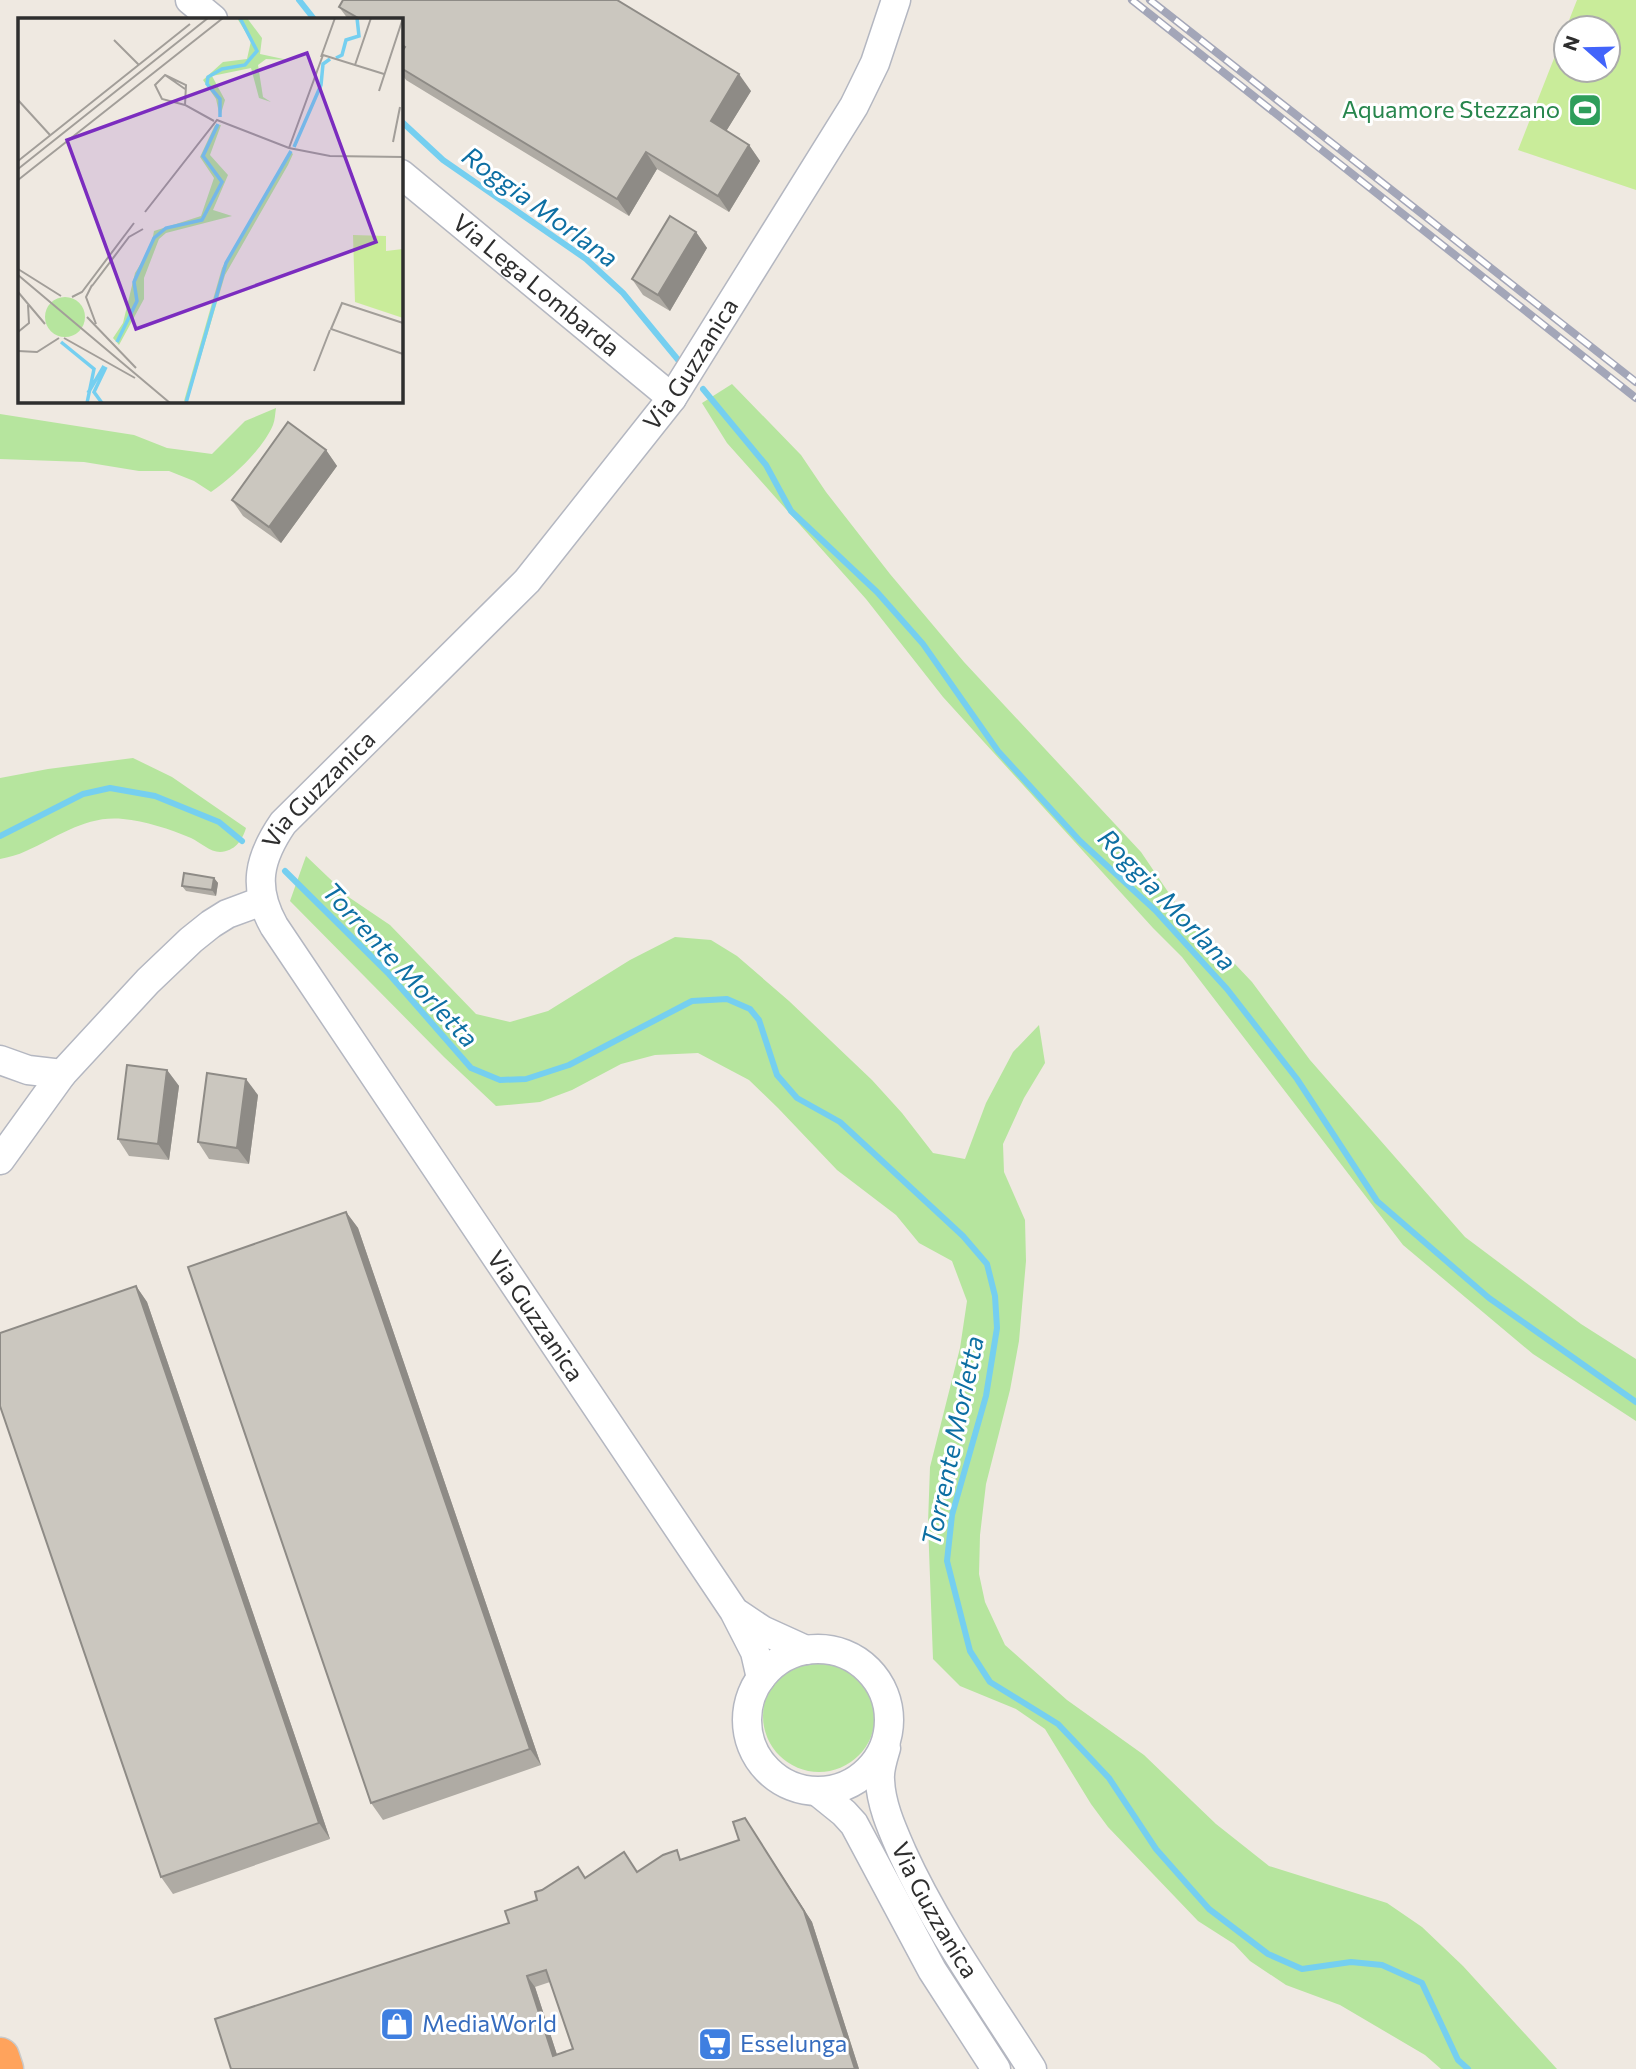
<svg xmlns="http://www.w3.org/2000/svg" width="1636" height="2069" viewBox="0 0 1636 2069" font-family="Commissioner,sans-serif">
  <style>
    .green { fill: #b6e59e }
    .pitch { fill: #c9ec9a; fill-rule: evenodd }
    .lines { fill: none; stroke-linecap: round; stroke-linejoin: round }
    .stream { stroke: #75cff0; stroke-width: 6 }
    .minor-casing { stroke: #b4b7c1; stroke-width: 31 }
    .highway-casing { stroke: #c9c9c9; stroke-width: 41 }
    .minor { stroke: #fff; stroke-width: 28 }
    .highway { stroke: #ffa35c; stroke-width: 38 }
    .rail-casing { stroke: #a3a6b8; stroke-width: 8 }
    .rail { stroke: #fff; stroke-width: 5; stroke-dasharray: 16; stroke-linecap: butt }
    .wall { fill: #afaba4; fill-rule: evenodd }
    .shaded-wall { fill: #8e8b86 }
    .building { fill: #cbc7bf; stroke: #8e8b86; stroke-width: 2; fill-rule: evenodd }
    .labels { text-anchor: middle; stroke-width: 6; stroke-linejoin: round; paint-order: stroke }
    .leisure-label { font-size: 24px; fill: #27864d; stroke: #fff; text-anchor: end }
    .street-label { font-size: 24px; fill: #2e2e2e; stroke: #fff }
    .shop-label { font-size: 24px; fill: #366cbe; stroke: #fff; text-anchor: start }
    .water-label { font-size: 26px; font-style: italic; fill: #0d6fa3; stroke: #fff }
    .inset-river { fill: none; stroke: #75cff0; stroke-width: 3.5 }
    .inset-road { fill: none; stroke: #a29e99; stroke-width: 2 }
    .view { fill: #7b2cbf; fill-opacity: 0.15; stroke: #7b2cbf; stroke-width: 3.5 }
    .inset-edge { fill: none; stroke: #2e2e2e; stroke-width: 3.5 }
  </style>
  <rect width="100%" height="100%" fill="#efe9e1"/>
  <path class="green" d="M732 384 801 455 826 492 890 574 964 662 1141 852 1181 911 1216 944 1252 982 1310 1060 1465 1237 1581 1324 1636 1359V1421L1533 1354 1403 1245 1182 957 1153 928 943 697 866 599 727 443 702 403Z
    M276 408C275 414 275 420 273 425 263 449 232 478 211 492L194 481 169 471H139L84 462 0 459V414L134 435 167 448 212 454 245 421Z
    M133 758 172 777 246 828C242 841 235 851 220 852 210 852 200 842 191 838 170 829 145 821 123 819 86 815 58 837 26 851 18 855 9 857 0 859V778L48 769Z
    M306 856 350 898 390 925 476 1014 510 1022 548 1011 630 960 675 937 711 940 737 956 789 1001 872 1080 902 1113 933 1153 965 1159 986 1103 1013 1052 1039 1025 1045 1063 1024 1098 1003 1144 1004 1172 1025 1220 1026 1261 1019 1341 1010 1390 986 1484 980 1535 979 1574 985 1602 1005 1645 1067 1700 1144 1755 1216 1824 1269 1866 1387 1903 1422 1927 1463 1966 1557 2069H1441L1425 2055 1340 2005 1286 1985 1250 1961 1234 1944 1198 1921 1108 1827 1091 1804 1045 1729 1016 1709 960 1686 933 1659 928 1523 930 1467 960 1348 967 1301 952 1261 919 1243 896 1215 837 1170 778 1108 749 1080 698 1053 655 1055 621 1064 572 1090 540 1102 496 1106 444 1057 290 901Z
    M763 1716a56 56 0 1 1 112 0a56 56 0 1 1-112 0Z"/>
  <path class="pitch" d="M1577 0H1636V190L1518 150ZM1566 28H1608V70H1566Z"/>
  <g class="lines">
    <path class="stream" d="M299 0 314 19
      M401 121 443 160 586 259 623 293 679 361
      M703 389 766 465 791 511 877 592 923 644 998 751 1080 841 1155 910 1227 989 1297 1079 1377 1201 1489 1298 1636 1402
      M0 836 83 794 110 788 155 796 219 822 242 841
      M285 871 388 973 471 1068 500 1080 526 1079 569 1065 692 1001 727 999 750 1009 759 1020 777 1075 797 1098 840 1122 963 1236 987 1264 995 1296 997 1328 986 1396 952 1515 947 1561 970 1651 990 1682 1058 1724 1109 1778 1156 1849 1209 1909 1268 1954 1302 1969 1351 1962 1382 1965 1422 1983 1458 2060 1468 2069"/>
    <g class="minor-casing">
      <g id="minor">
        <path d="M190 0 213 19"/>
        <path id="s1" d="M401 174 672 398"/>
        <path d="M0 1060 28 1070 62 1074 148 981 191 940 211 924 227 914 262 901"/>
        <path d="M0 1160 62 1074"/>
        <path d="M738 1614 762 1630 806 1650"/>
        <circle cx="818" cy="1720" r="71"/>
        <path id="s2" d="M761 1678 755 1652 734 1611 274 926C252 887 259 858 283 823L527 581 672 398 854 106 875 63 896 0"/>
        <path id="s3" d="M886 1748C883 1758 879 1770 880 1780 881 1805 892 1829 902 1852 937 1929 987 1998 1032 2069"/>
        <path d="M818 1792 844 1813 854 1824 932 1970 996 2069"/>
      </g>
    </g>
    <g class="highway-casing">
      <path id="highway" d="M0 2057 4 2069"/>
    </g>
    <use href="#minor" class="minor"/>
    <use href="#highway" class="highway"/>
    <g class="rail-casing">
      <path id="rail" d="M1132 0 1636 398
        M1150 0 1636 382"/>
    </g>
    <use href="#rail" class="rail"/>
  </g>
  <path class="wall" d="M339 7 751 91 726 131 749 145 760 161 729 212 657 169 629 216 406 80 401 73V19H348Z
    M696 232 707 248 670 311 643 295 632 279Z
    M326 450 337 466 281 543 243 516 232 500Z
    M214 878 218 883 216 896 186 891 182 886Z
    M167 1070 179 1086 169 1160 129 1156 118 1139Z
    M258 1095 249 1164 209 1159 198 1142Z
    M346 1212 358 1228 541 1765 383 1820 371 1803Z
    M136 1286 147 1302 330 1839 173 1894 161 1877Z
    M752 1829 812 1922 859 2069H231L509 1923 537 1900 542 1890 586 1877 637 1871 683 1859 739 1840ZM550 1982 573 2049 557 2055 535 1987Z"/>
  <path class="shaded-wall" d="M739 74 751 91 722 138 711 121Z
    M749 145 760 161 729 212 718 196Z
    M646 152 657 169 629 216 617 199Z
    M696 232 707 248 670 311 658 295Z
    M326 450 337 466 281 543 269 527Z
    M214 878 218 883 216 896 212 890Z
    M167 1070 179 1086 169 1160 158 1144Z
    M246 1079 258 1095 249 1164 237 1148Z
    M346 1212 358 1228 541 1765 530 1749Z
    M136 1286 147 1302 330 1839 319 1823Z
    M745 1818 812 1922 859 2069H855Z
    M527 1976 535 1987 561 2067 553 2056Z"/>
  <path class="building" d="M343 0H617L739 74 711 121 749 145 718 196 646 152 617 199 401 68V53L405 47 401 44V19H360L339 7Z
    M670 216 696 232 658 295 632 279Z
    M288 422 326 450 269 527 232 500Z
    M184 873 214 878 212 890 182 886Z
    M127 1065 167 1070 158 1144 118 1139Z
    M207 1073 246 1079 237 1148 198 1142Z
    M346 1212 530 1749 371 1803 188 1267Z
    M136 1286 319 1823 161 1877 0 1406V1333Z
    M745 1818 804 1911 855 2069H231L215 2019 509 1923 505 1911 537 1900 535 1892 542 1890 578 1867 585 1878 624 1852 637 1872 663 1855 677 1850 680 1860 739 1840 733 1822ZM546 1970 573 2049 553 2056 527 1976Z"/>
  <defs>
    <g id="stadium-square" transform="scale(1.75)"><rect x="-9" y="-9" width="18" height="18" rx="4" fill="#2e9e5b" stroke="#fff"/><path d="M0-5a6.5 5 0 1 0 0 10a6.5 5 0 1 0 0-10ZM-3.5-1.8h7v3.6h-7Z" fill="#fff"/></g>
    <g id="shop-square" transform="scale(1.75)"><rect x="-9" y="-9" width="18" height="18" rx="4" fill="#3f7fe0" stroke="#fff"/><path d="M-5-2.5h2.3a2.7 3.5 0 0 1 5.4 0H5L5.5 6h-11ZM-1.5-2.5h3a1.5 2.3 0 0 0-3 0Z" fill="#fff"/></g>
    <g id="supermarket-square" transform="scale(1.75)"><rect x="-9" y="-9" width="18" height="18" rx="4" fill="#3f7fe0" stroke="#fff"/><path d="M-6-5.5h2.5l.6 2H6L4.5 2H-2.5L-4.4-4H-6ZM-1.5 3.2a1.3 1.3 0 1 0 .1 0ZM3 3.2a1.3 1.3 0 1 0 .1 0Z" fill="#fff"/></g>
  </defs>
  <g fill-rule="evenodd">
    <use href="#stadium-square" x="1585" y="110"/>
    <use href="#shop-square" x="397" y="2024"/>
    <use href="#supermarket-square" x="715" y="2044"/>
  </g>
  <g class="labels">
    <g class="leisure-label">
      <text x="1560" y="118">Aquamore Stezzano</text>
    </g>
    <g class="street-label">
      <text dy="8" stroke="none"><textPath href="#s1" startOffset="175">Via Lega Lombarda</textPath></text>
      <text dy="8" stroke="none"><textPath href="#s2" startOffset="1624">Via Guzzanica</textPath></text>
      <text dy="8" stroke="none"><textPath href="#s2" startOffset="1057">Via Guzzanica</textPath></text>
      <text transform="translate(535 1316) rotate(56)" y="8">Via Guzzanica</text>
      <text dy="8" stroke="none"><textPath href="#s3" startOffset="175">Via Guzzanica</textPath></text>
    </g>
    <g class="shop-label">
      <text x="422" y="2032">MediaWorld</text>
      <text x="740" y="2052">Esselunga</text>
    </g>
    <g class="water-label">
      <text transform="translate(540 207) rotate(36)" y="9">Roggia Morlana</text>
      <text transform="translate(1167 900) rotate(46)" y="9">Roggia Morlana</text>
      <text transform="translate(400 965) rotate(47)" y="9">Torrente Morletta</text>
      <text transform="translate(953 1441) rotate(-78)" y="9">Torrente Morletta</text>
    </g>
  </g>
  <g transform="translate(18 18)">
    <rect width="385" height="385" fill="#efe9e1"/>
    <path d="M219 0H229L244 20 242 36 270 42 248 41 240 47 245 79 253 84 241 80 233 50 194 58 207 82 202 99 198 81 185 62 205 44 229 41 233 23ZM197 107H203L192 137 210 157 195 192 214 198 148 215 141 221 126 260V281L101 327 95 320 105 305 117 255 133 229 136 213 183 198 196 160 182 139ZM272 133 275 136 270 147 207 257 170 382 166 383 204 250ZM27 299a20 20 0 1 1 40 0a20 20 0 1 1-40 0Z" fill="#b6e59e"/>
    <path d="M335 217 368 218V233L385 231V300L337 284Z" fill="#c9ec9a"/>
    <path class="inset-river" d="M318 40 324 37 328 22 341 18 339 0M202 99V81L189 66 190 59 204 51 227 47 239 33 222 0M276 129 303 67 305 46 312 41M43 324 76 351 69 385M99 324 119 283 116 264 136 220 148 210 184 202 204 164 185 138 200 106M70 375 86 348M84 385 76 374 88 349M168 385 208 245 273 133"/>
    <path class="inset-road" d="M96 22 121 47M303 39 317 0M337 47 353 0M147 57 168 67 167 87 196 103M167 71 147 57 137 67 144 81 167 87M361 73 385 0M0 82 32 117M375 124 382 89M271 130 305 37 366 56M0 143 172 6M0 151 190 0M0 162 205 0M127 194 199 102 271 130 312 138 385 139M0 251 43 278M0 257 152 385M74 267 68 279 78 306M74 268 111 219 125 211M0 274 27 306M54 279 64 274 116 205M69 299 118 350M385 305 324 285 313 311 385 336M0 314 11 305 10 287M46 320 117 360M0 333 19 334 41 320M296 353 312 312"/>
    <path class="view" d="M289 35 358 224 118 311 49 122Z"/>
    <rect width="385" height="385" class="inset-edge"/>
  </g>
  <g transform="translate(1587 49) rotate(290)"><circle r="33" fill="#ffffff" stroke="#ababab" stroke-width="2"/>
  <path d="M0-5L12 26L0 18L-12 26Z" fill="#4264fb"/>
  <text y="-10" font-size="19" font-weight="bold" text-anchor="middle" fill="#2e2e2e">N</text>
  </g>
</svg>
